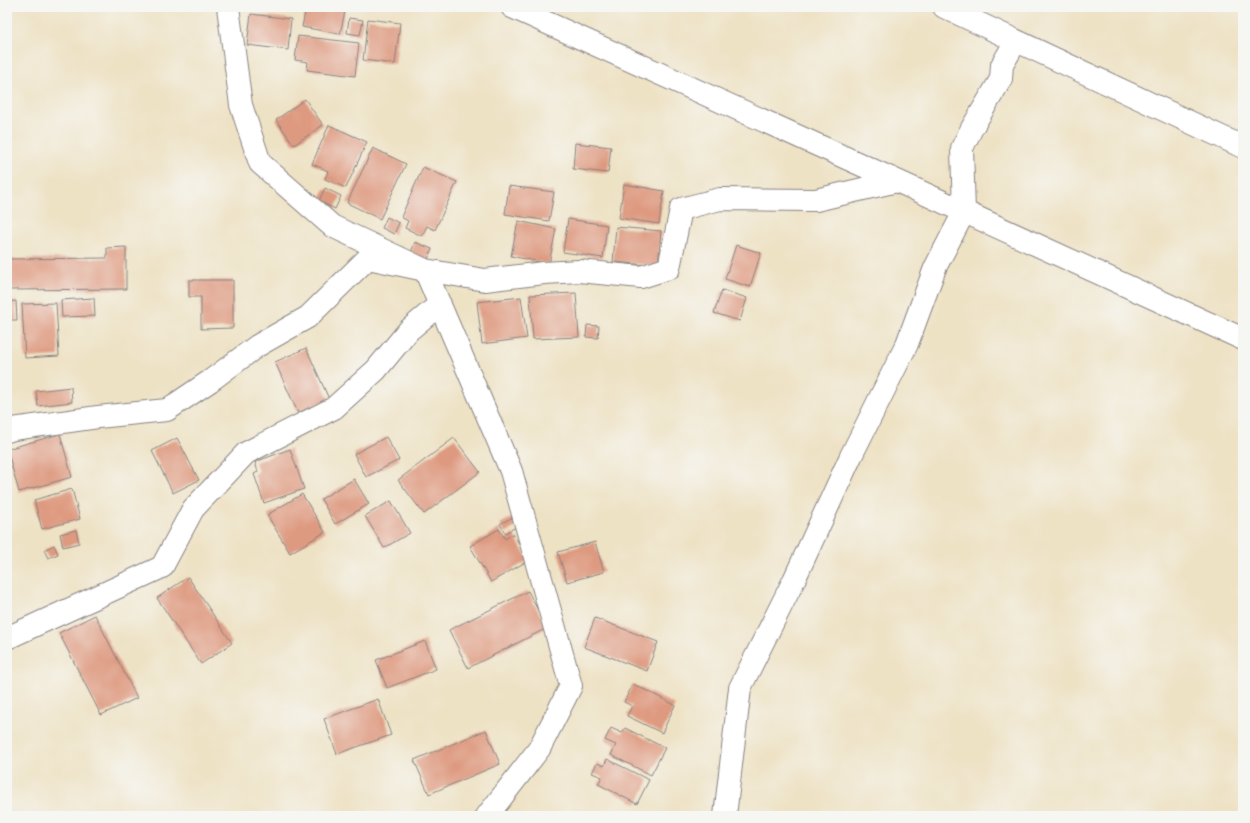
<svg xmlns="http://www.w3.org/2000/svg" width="1250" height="823" viewBox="0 0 1250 823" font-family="'Indie Flower',sans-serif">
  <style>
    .building { fill: #de9a80 }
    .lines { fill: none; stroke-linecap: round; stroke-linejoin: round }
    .minor-casing { stroke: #888280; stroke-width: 24 }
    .minor { stroke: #fff; stroke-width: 22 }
  </style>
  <rect width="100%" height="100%" fill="#f6f6f2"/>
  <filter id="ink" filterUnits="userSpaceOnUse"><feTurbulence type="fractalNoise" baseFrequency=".025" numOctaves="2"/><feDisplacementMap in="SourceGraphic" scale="8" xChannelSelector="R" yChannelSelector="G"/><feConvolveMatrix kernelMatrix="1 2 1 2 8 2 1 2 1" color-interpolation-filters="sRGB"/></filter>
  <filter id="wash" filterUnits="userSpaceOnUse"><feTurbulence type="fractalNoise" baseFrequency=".012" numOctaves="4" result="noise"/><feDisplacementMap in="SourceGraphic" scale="16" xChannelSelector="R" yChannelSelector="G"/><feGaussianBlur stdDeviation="0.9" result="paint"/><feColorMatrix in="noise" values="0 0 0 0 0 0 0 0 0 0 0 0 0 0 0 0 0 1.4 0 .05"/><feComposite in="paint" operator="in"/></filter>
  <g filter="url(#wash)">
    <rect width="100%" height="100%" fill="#eee2c5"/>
    <g id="blocks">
      <path class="building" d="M275 7H293V11Z
        M306 7H346L340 34 302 27Z
        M251 14 291 19 288 50 247 45Z
        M349 18 363 20 360 35 347 33Z
        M368 19 400 23 395 64 363 60Z
        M298 36 359 43 355 76 307 70 308 62 295 60Z
        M305 99 323 125 294 145 276 120Z
        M329 125 367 142 346 188 325 179 328 171 312 164Z
        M575 143 611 147 608 173 573 169Z
        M373 148 406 164 380 219 347 203Z
        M423 167 457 182 435 230 427 226 422 236 405 228 408 221 401 217Z
        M624 184 664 191 659 224 619 218Z
        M509 186 554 192 549 221 505 214Z
        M325 188 341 196 335 209 319 201Z
        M387 217 399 223 394 234 382 228Z
        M568 219 607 225 603 258 563 252Z
        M518 221 556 229 549 264 511 256Z
        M616 227 661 231 658 266 613 262Z
        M415 242 432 249 427 262 410 255Z
        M736 245 761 253 750 287 725 279Z
        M126 247V289L7 290V259L107 258V248Z
        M189 280H233V328L201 329V297H189Z
        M722 290 747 298 740 321 714 313Z
        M576 293 579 337 533 339 530 295Z
        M521 297 527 338 482 344 477 302Z
        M94 298 95 316 62 317 61 300Z
        M16 301 17 320H7V302Z
        M56 303 59 356 25 358 22 304Z
        M587 325 599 326 598 338 586 337Z
        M306 348 329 399 298 413 275 362Z
        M71 387 72 402 38 406 36 391Z
        M60 434 72 477 19 492 7 449Z
        M386 437 399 460 366 477 354 454Z
        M177 438 199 480 173 493 152 451Z
        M454 438 480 472 424 514 398 480Z
        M290 449 304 489 264 503 254 474 258 472 255 462Z
        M354 479 369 504 335 524 321 499Z
        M72 489 80 519 42 529 34 500Z
        M302 494 325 532 290 553 267 515Z
        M391 501 410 533 384 548 365 516Z
        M513 517 518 526 505 533 500 524Z
        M499 529 505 539 513 534 529 560 491 582 470 546Z
        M76 530 79 543 63 547 60 534Z
        M595 542 604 572 567 582 558 552Z
        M54 545 58 554 48 558 44 550Z
        M188 577 232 643 201 664 157 598Z
        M528 591 547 628 468 668 449 630Z
        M95 615 137 698 101 715 59 633Z
        M595 618 658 642 647 671 584 647Z
        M425 641 436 669 387 688 376 660Z
        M633 684 675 705 662 733 627 716 632 706 624 702Z
        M378 699 391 735 337 754 324 719Z
        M611 728 622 733 625 728 665 748 651 775 611 755 616 745 605 740Z
        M486 730 500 764 429 794 414 760Z
        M607 759 649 780 637 804 598 784 602 777 592 773 597 763 604 766Z"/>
    </g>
  </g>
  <g filter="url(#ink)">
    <use href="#blocks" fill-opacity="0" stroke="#888280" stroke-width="1"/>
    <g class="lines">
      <g class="minor-casing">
        <path id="minor" d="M228 7 241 105 260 163 332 226 425 270 485 280 544 273 579 271 641 277 669 268 681 209 720 199 816 200 897 181 1243 339
          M512 7 897 181
          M944 7 1243 147
          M7 431 13 429 98 417 167 410 210 381 257 346 308 317 368 258 425 270 511 471 571 686 539 749 487 816
          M7 638 162 567 193 509 246 453 334 408 376 370 409 330 440 304
          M725 816 740 688 794 580 851 456 907 344 935 268 964 212 962 148 972 128 1001 79 1002 65 1016 41"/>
      </g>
      <use href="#minor" class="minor"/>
    </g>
  </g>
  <rect width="1250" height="823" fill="none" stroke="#f6f6f2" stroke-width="24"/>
</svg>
